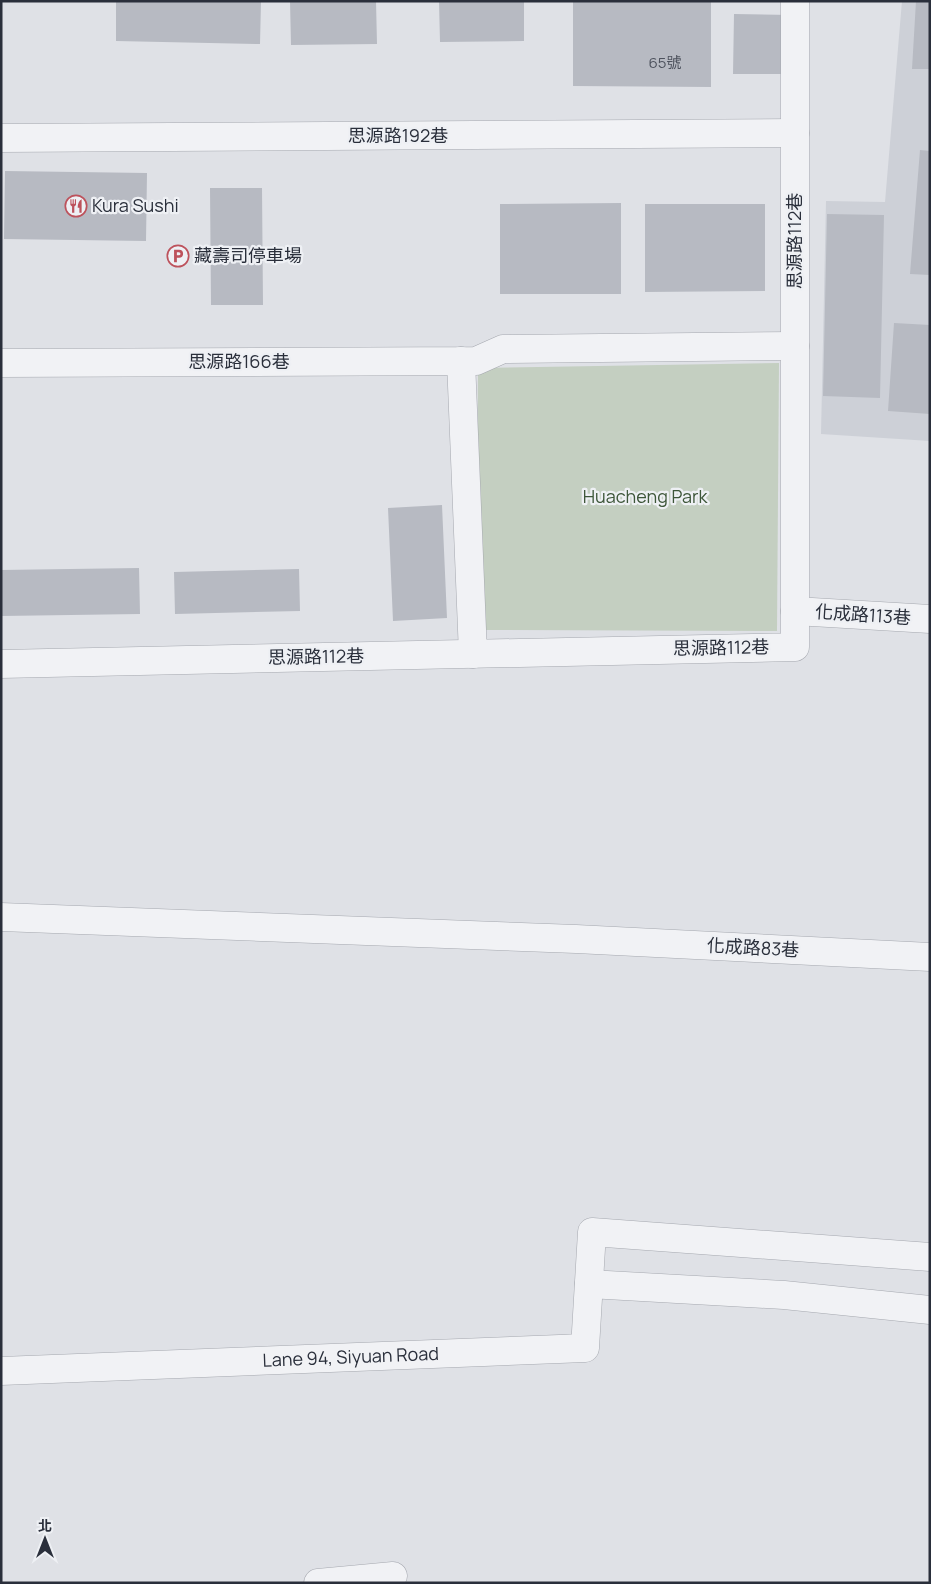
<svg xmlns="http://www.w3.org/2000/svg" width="931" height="1584" viewBox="0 0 931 1584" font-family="Manrope,'Noto Sans TC',sans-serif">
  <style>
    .built { fill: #cdd0d7 }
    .green { fill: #c4cfc1 }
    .building { fill: #b7bac2 }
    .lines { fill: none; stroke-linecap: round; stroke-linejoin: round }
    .minor-casing { stroke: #a5a8af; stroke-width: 29 }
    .minor { stroke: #f1f2f5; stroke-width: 28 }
    .labels { text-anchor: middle; stroke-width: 4.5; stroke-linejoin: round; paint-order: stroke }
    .number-label { font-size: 15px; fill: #4d525d }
    .street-label { font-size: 18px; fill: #2a2f3b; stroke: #eef0f4 }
    .poi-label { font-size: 18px; fill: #2a2f3b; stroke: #eef0f4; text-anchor: start }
    .park-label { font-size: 18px; fill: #3d5639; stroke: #eef0f4 }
  </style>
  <rect width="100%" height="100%" fill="#dfe1e6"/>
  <path class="built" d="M902 1H930V441L821 434 826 201 885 202Z"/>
  <path class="green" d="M779 363 777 631 476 630 478 368Z"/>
  <path class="building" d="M116 1H261L260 44 116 41Z
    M290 1H376L377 44 291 45Z
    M439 1H524V41L440 42Z
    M573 1H711V87L573 86Z
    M916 1H930V69H912Z
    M734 14 791 15 790 74H733Z
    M920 150 930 151V275L910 274Z
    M5 171 147 173 146 241 4 239Z
    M210 188H262L263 305H211Z
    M621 203V294H500V204Z
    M645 204H765V291L645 292Z
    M827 214 884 215 880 398 823 396Z
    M894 323 930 325V414L888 411Z
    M442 505 447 618 393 621 388 508Z
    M139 568 140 614 1 616V570Z
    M299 569 300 611 175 614 174 572Z"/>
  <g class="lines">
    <g class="minor-casing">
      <g id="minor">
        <path d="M1 138 795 133"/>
        <path d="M461 361 473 654"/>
        <path d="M1 363 476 361 503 349 795 346"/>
        <path d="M795 611 930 619"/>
        <path d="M1 664 795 647V1"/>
        <path d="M1 917 576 939 930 957"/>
        <path d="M589 1284 784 1295 930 1310"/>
        <path id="s1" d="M1 1371 585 1348 592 1232 930 1257"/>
        <path d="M318 1583 393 1576"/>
      </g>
    </g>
    <use href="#minor" class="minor"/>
  </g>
  <defs>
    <g id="restaurant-ring" transform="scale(1.125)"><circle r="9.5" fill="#eef0f4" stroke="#bd525c" stroke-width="1.5"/><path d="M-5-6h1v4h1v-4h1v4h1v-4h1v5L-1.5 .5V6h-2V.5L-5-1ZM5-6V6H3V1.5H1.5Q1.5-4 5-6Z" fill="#bd525c"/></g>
    <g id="parking-ring" transform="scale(1.125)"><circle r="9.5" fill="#eef0f4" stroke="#bd525c" stroke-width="1.5"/><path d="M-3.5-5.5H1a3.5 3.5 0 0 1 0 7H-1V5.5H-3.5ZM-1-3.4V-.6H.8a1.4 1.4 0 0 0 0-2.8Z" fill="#bd525c"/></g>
  </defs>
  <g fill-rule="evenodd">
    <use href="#restaurant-ring" x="76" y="206"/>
    <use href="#parking-ring" x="178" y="256"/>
  </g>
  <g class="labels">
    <g class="number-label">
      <text x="665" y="68">65號</text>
    </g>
    <g class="street-label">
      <text x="398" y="142">思源路192巷</text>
      <text transform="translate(795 241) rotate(-90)" y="6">思源路112巷</text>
      <text x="239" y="368">思源路166巷</text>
      <text transform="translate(863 615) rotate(4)" y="6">化成路113巷</text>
      <text transform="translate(721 648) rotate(-1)" y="6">思源路112巷</text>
      <text transform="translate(316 657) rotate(-1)" y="6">思源路112巷</text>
      <text transform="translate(753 948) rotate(3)" y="6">化成路83巷</text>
      <text dy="6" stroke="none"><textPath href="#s1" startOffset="350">Lane 94, Siyuan Road</textPath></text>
    </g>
    <g class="poi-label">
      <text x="92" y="212">Kura Sushi</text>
      <text x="194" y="262">藏壽司停車場</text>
    </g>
    <g class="park-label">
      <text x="645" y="503">Huacheng Park</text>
    </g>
  </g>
  <rect width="931" height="1584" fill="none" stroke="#2a2f3b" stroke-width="5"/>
  <g transform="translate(45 1539)" stroke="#eef0f4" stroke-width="4" paint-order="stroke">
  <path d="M0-4L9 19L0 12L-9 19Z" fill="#2a2f3b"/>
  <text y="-8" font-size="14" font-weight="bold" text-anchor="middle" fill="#2a2f3b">北</text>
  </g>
</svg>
